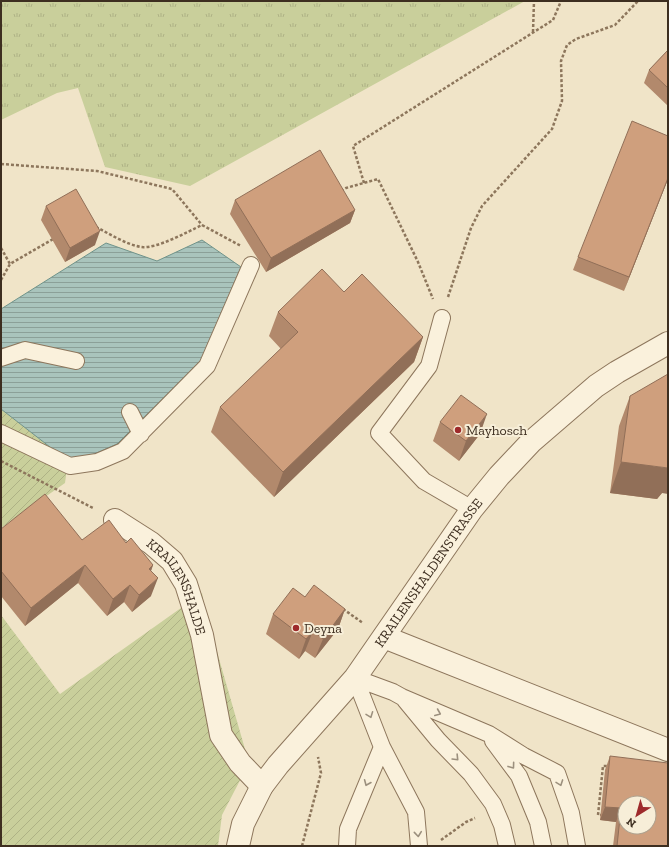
<svg xmlns="http://www.w3.org/2000/svg" width="669" height="847" viewBox="0 0 669 847" font-family="'Zilla Slab',serif">
  <style>
    .grass { fill: url(#grass-tufts) }
    .garden { fill: url(#garden-furrows) }
    .water { fill: url(#water-rules); stroke: #6f938a }
    .lines { fill: none; stroke-linecap: round; stroke-linejoin: round }
    .service-casing { stroke: #8d765c; stroke-width: 18 }
    .minor-casing { stroke: #8d765c; stroke-width: 24 }
    .path { stroke: #8d765c; stroke-width: 2.5; stroke-dasharray: 3 2; stroke-linecap: butt }
    .service { stroke: #faf1dc; stroke-width: 16 }
    .minor { stroke: #faf1dc; stroke-width: 22 }
    .wall { fill: #b2896c }
    .shaded-wall { fill: #916f58 }
    .building { fill: #cf9f7d; stroke: #916f58; fill-rule: evenodd }
    .oneway { stroke: #9c907e }
    .poi-dot { fill: #9e2a2b; stroke: #f7eed8; stroke-width: 1.5 }
    .labels { text-anchor: middle; stroke-width: 4; stroke-linejoin: round; paint-order: stroke }
    .poi-label { font-size: 14px; fill: #3d2e20; stroke: #f7eed8; text-anchor: start }
    .street-label { font-size: 14px; fill: #3d2e20; stroke: #f7eed8 }
  </style>
  <defs>
    <pattern id="grass-tufts" width="24" height="20" patternUnits="userSpaceOnUse"><rect width="24" height="20" fill="#c9cf9b"/><path d="M3 7l-1-3M5 7V3M7 7l1-3M15 17l-1-3M17 17v-4M19 17l1-3" fill="none" stroke="#aeb285"/></pattern>
    <pattern id="garden-furrows" width="10" height="10" patternUnits="userSpaceOnUse"><rect width="10" height="10" fill="#c9cf9b"/><path d="M-1 1l2-2M0 10L10 0M9 11l2-2" fill="none" stroke="#aeb285"/></pattern>
    <pattern id="water-rules" width="6" height="5" patternUnits="userSpaceOnUse"><rect width="6" height="5" fill="#a9c4bc"/><path d="M0 2.5h6" fill="none" stroke="#8ba098"/></pattern>
  </defs>
  <rect width="100%" height="100%" fill="#f0e4c8"/>
  <path class="grass" d="M1 1H525L190 186 105 167 78 88 57 93 1 120Z"/>
  <path class="garden" d="M1 409 68 461 65 483 1 528Z
    M202 593 205 610 249 763 222 815 218 846H1V615L60 694Z"/>
  <path class="water" d="M202 240 241 267 201 361 117 444 92 455 68 461 1 409V309L106 243 157 261Z"/>
  <g class="lines">
    <g class="service-casing">
      <path id="service" d="M442 318 429 366 379 433 424 481 472 509
        M1 358 25 350 76 361
        M130 412 141 434
        M1 433 70 466 97 462 123 451 207 366 251 265
        M355 678 393 692 402 697 489 734 524 756 557 773 571 813 577 846
        M355 678 382 747 416 812 419 846
        M405 700 438 740 471 774 493 804 502 825 507 846
        M493 741 519 776 538 822 543 846
        M347 846 348 829 382 747"/>
    </g>
    <g class="minor-casing">
      <g id="minor">
        <path id="s1" d="M115 520 151 543 172 561 186 584 202 635 221 735 240 763 262 786"/>
        <path d="M384 637 668 750"/>
        <path id="s2" d="M238 846 243 824 262 786 278 765 355 678 472 509 499 476 531 442 596 386 617 372 668 343"/>
      </g>
    </g>
    <path class="path" d="M533 32 534 1
      M1 164 97 171 172 189 202 225
      M364 183 353 146 553 20 561 1
      M341 191 346 188 378 179 418 262 433 299
      M96 227C110 234 125 244 141 247 157 249 187 232 202 225L241 246
      M1 248 10 264
      M1 280 10 264 55 238
      M448 297 471 228 482 206 552 129 562 101 561 61 567 45 576 39 615 25 638 1
      M1 461 93 508
      M343 609 363 623
      M603 815H598L603 766H608
      M441 840 466 822 475 818
      M302 846 321 773 318 757"/>
    <use href="#service" class="service"/>
    <use href="#minor" class="minor"/>
  </g>
  <path class="wall" d="M668 50V106L644 83 649 70Z
    M668 136V179L624 291 573 270 578 257Z
    M235 200 355 210 350 223 266 272 230 214Z
    M46 206 95 245 65 262 41 220Z
    M344 292 423 337 414 362 274 497 211 432 220 407 281 349 269 336 278 312Z
    M630 396 662 493 657 499 610 493 619 426Z
    M440 422 480 434 459 461 433 441Z
    M1 529 82 540 126 543 153 565 151 571V596L132 612 124 602 107 616 78 583 25 626 1 596Z
    M305 597 345 609 338 629 315 658 305 651 299 659 266 634 273 614Z
    M610 756 668 846H613L616 822 600 820 605 770Z"/>
  <path class="shaded-wall" d="M668 178V179L624 291 629 277Z
    M355 210 350 223 266 272 271 258Z
    M100 231 95 245 65 262 70 248Z
    M423 337 414 362 274 497 283 472Z
    M487 414 480 434 459 461 466 441Z
    M621 462 668 468V494L662 493 657 499 610 493Z
    M85 565 78 583 25 626 31 608Z
    M153 565 147 582 149 569Z
    M158 578 151 596 132 612 139 595Z
    M130 585 124 602 107 616 113 599Z
    M345 609 338 629 315 658 323 639Z
    M313 631 305 651 299 659 306 639Z
    M605 807 621 808 616 822 600 820Z"/>
  <path class="building" d="M668 50V88L649 70Z
    M632 121 668 136V178L629 277 578 257Z
    M320 150 355 210 271 258 235 200Z
    M76 189 100 231 70 248 46 206Z
    M322 269 344 292 362 274 423 337 283 472 220 407 298 332 278 312Z
    M668 374V468L621 462 630 396Z
    M461 395 487 414 466 441 440 422Z
    M45 494 82 540 109 520 126 543 131 538 153 565 149 569 158 578 139 595 130 585 113 599 85 565 31 608 1 571V529Z
    M314 585 345 609 323 639 313 631 306 639 273 614 293 588 305 597Z
    M610 756 668 763V846H617L621 808 605 807ZM625 803H649V827H625Z"/>
  <defs><path id="oneway-chevron" d="M-2-3.5L2.5 0L-2 3.5" fill="none" stroke-width="1.6" stroke-linecap="round" stroke-linejoin="round"/></defs>
  <g class="oneway">
    <use href="#oneway-chevron" transform="translate(438 713) rotate(23)"/>
    <use href="#oneway-chevron" transform="translate(370 715) rotate(69)"/>
    <use href="#oneway-chevron" transform="translate(456 758) rotate(46)"/>
    <use href="#oneway-chevron" transform="translate(512 766) rotate(54)"/>
    <use href="#oneway-chevron" transform="translate(367 783) rotate(113)"/>
    <use href="#oneway-chevron" transform="translate(560 783) rotate(70)"/>
    <use href="#oneway-chevron" transform="translate(418 834) rotate(84)"/>
  </g>
  <g class="poi-dot">
    <circle cx="458" cy="430" r="4"/>
    <circle cx="296" cy="628" r="4"/>
  </g>
  <g class="labels">
    <g class="poi-label">
      <text x="466" y="435">Mayhosch</text>
      <text x="304" y="633">Deyna</text>
    </g>
    <g class="street-label">
      <text dy="5" stroke="none"><textPath href="#s2" startOffset="336">KRAILENSHALDENSTRASSE</textPath></text>
      <text dy="5" stroke="none"><textPath href="#s1" startOffset="95">KRAILENSHALDE</textPath></text>
    </g>
  </g>
  <rect width="669" height="847" fill="none" stroke="#3d2e20" stroke-width="4"/>
  <g transform="translate(637 815) rotate(217)"><circle r="19" fill="#f7eed8" stroke="#ada18e"/>
  <path d="M0-3L7 15L0 10L-7 15Z" fill="#9e2a2b"/>
  <text y="-6" font-size="11" font-weight="bold" text-anchor="middle" fill="#3d2e20">N</text>
  </g>
</svg>
